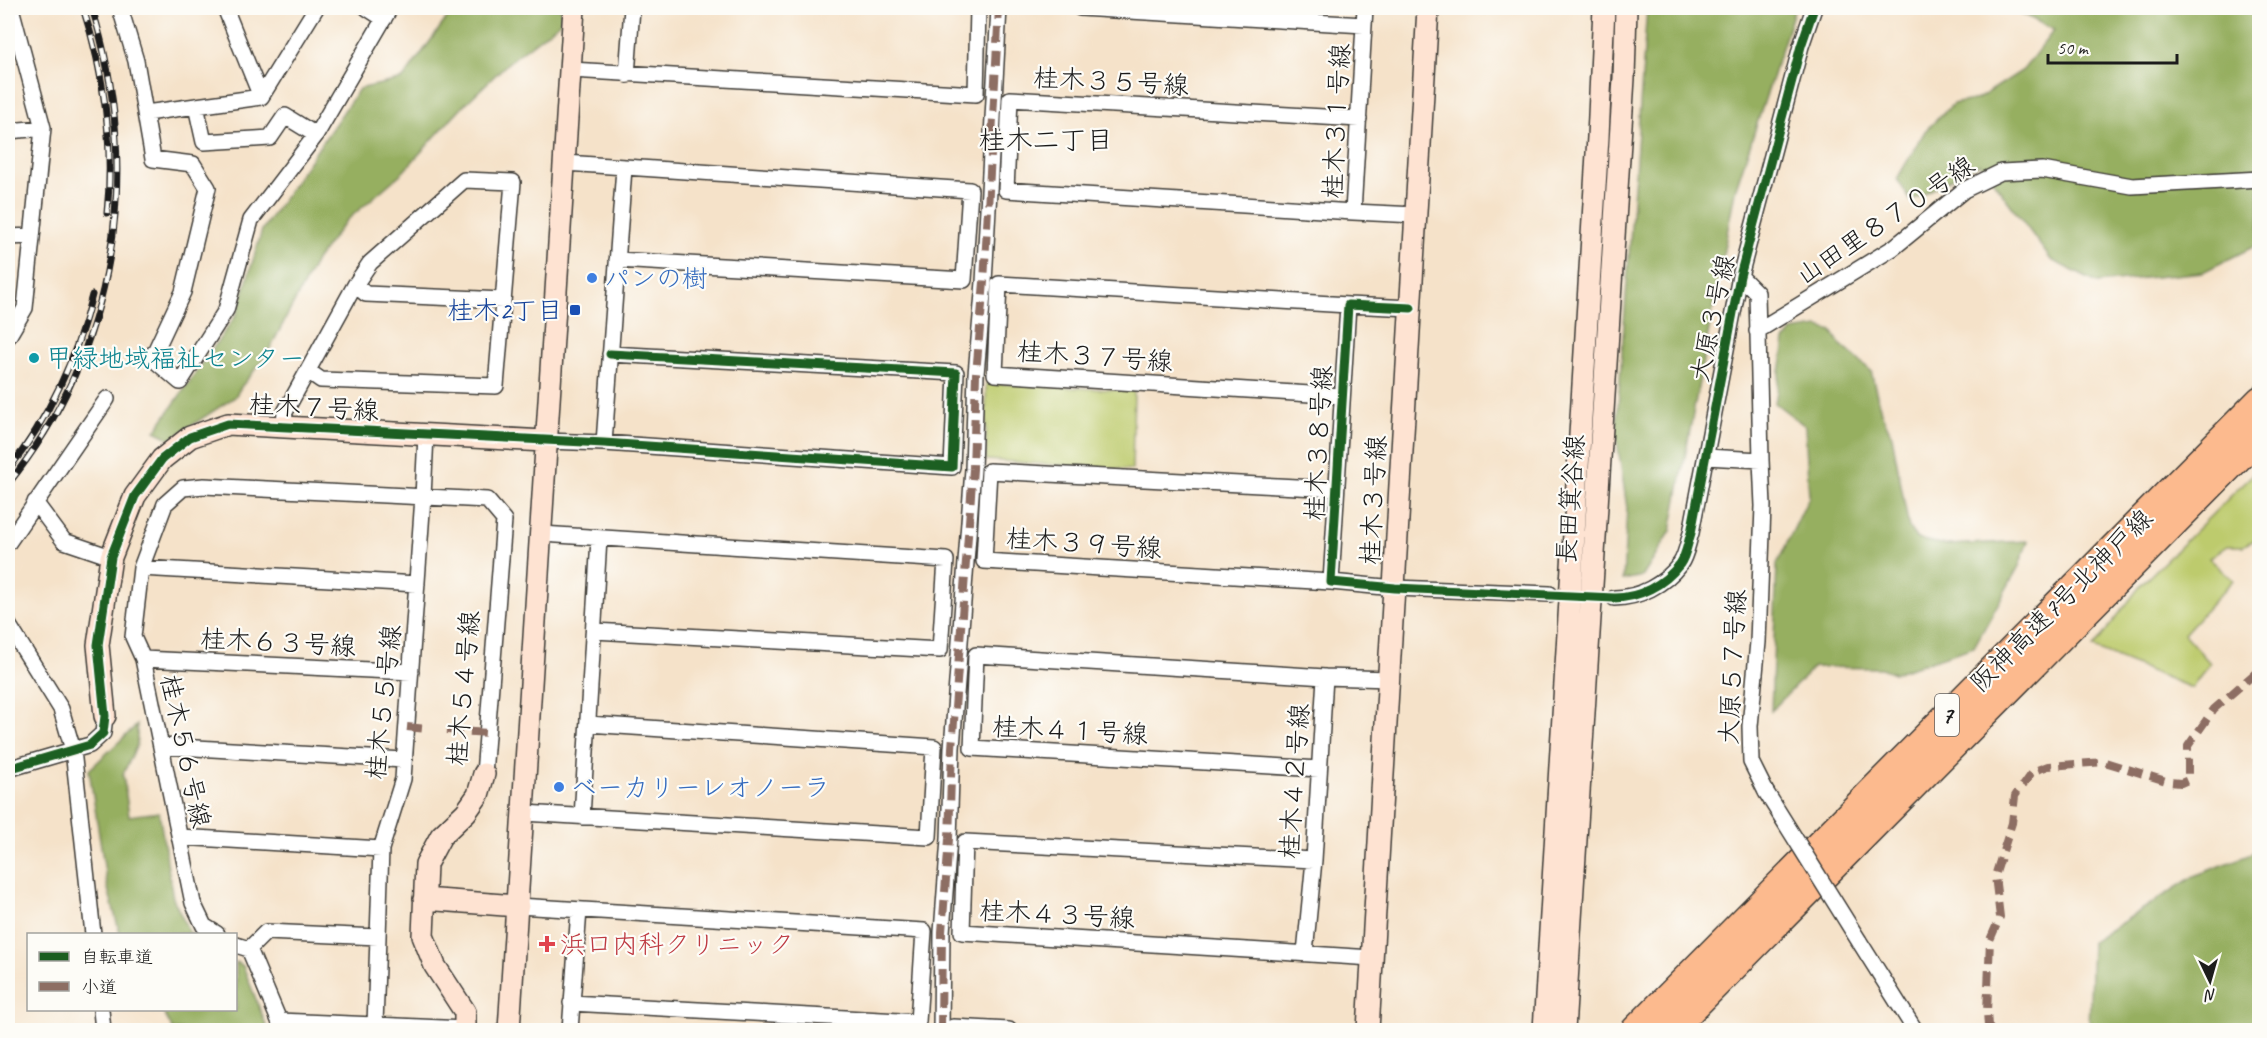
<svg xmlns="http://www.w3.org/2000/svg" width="2267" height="1038" viewBox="0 0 2267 1038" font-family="Caveat,'Klee One',sans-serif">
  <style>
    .green { fill: #bdcb6d; stroke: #6c7444; stroke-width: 1.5 }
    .forest { fill: #96af60; stroke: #59663e; stroke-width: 1.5 }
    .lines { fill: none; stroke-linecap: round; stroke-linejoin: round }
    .street-casing { stroke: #3d3a36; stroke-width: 18 }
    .secondary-casing { stroke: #3d3a36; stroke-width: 24 }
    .highway-casing { stroke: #3d3a36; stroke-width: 30 }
    .street { stroke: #fff; stroke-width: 15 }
    .secondary { stroke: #fee3d2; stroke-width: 21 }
    .highway { stroke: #fcba8e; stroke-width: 27 }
    .rail-casing { stroke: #1c1c1c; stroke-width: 7 }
    .rail { stroke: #fdfcf7; stroke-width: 4.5; stroke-dasharray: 14; stroke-linecap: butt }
    .street-bridge-casing { stroke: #3d3a36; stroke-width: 18; stroke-linecap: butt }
    .street-bridge { stroke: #fff; stroke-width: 15 }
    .quiet { stroke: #8d6e63; stroke-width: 8; stroke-dasharray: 15 8; stroke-linecap: butt }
    .cycleway-casing { stroke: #fdfcf7; stroke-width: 13 }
    .cycleway { stroke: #1b5e20; stroke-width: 9 }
    .shop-dot { fill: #3f7fe0; stroke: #fdfcf7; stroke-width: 2 }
    .transit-dot { fill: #1a4fb4; stroke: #fdfcf7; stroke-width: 2 }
    .culture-dot { fill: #0f9aa8; stroke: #fdfcf7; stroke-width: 2 }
    .health-dot { fill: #e0444e; stroke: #fdfcf7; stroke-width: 2 }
    .labels { text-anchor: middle; stroke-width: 4.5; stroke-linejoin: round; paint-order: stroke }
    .shield { fill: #fdfcf7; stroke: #605f5e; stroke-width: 1.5 }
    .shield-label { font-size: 24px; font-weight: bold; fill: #1c1c1c }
    .street-label { font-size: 26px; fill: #1c1c1c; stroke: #fdfcf7 }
    .shop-label { font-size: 26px; fill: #366cbe; stroke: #fdfcf7; text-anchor: start }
    .transit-label { font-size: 26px; fill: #164399; stroke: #fdfcf7; text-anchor: end }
    .culture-label { font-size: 26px; fill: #0d838f; stroke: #fdfcf7; text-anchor: start }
    .health-label { font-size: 26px; fill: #be3a42; stroke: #fdfcf7; text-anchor: start }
    .neighbourhood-label { font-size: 27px; fill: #1c1c1c; stroke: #fdfcf7 }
  </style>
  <rect width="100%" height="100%" fill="#fdfcf7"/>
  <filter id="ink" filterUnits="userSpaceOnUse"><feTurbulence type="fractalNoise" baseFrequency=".0167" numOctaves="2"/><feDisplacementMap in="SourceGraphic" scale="12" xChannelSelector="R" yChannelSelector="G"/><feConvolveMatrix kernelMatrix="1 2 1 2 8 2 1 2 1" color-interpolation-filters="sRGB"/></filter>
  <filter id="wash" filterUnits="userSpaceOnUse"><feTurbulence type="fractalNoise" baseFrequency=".008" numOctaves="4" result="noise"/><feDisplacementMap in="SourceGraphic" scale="24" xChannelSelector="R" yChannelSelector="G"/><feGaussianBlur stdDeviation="1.35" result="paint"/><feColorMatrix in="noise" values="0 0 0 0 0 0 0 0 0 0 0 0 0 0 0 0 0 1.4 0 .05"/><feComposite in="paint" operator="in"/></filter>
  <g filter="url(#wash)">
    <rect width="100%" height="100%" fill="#f5e2c9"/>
    <path class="green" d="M986 383 1134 391 1132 470 986 460Z
      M2259 468V537L2243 546H2227L2209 558 2233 580 2184 634 2210 663 2192 688 2093 648 2141 585Z"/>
    <path class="forest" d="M454 8H561V22L509 62 459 110 403 172 345 222 317 259 266 356 241 387 235 397 171 439 155 431 237 314 262 230 359 89 403 79Z
      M1647 8H1795L1735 191 1671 531 1643 576 1623 580 1627 508 1616 434Z
      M2011 8H2259V244L2203 272 2097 283 2051 260 1980 163 1911 201 1897 179 1925 131 1953 104 1978 99 2023 70 2054 30Z
      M1819 327 1832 331 1839 343 1871 371 1881 412 1892 436 1909 528 1917 539 1947 545 2028 541 2019 566 1974 647 1894 673 1881 668 1814 667 1771 711 1777 564 1809 497 1805 426 1775 403 1785 341 1792 331Z
      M137 725V745L123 774 129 816 159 812 173 898 189 932 192 934H120L107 885 89 770Z
      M2259 851V1030H2089L2092 942 2194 876Z
      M236 962 243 966 268 1030H173L162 1010H236Z"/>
  </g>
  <g filter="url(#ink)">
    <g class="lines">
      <g class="street-casing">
        <path id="street" d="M120 8 136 61 153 159 193 164 208 188 183 292 152 358 180 382 226 310 251 220 316 135 390 8
          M225 8 261 97
          M367 8 384 19
          M1080 8 1364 25
          M1365 8 1353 212 1416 215
          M571 70 976 94 978 8
          M627 75 632 8
          M196 106 204 142 270 138 285 116 316 135
          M146 113 261 97 316 8
          M8 131 43 128
          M565 163 970 190 964 280 617 260
          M1353 212 1006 190 1010 99 1359 119
          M8 237 32 236
          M1740 276 1757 293 1761 460
          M355 285 366 294 503 300
          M1411 308 1348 305 1331 582 1395 588 1550 594
          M1757 331 1893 248 1964 190 2001 172 2042 170 2132 186 2260 179
          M8 337 25 308 43 128 11 8
          M1342 396 995 374 999 284 1348 305
          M284 425 285 412 355 285 370 263 464 180 513 182 496 386 321 380 308 371
          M426 435 423 497 403 779 381 849 375 1025 465 1029V1030
          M545 441 604 443 952 467 956 373 610 354
          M604 443 624 168
          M1706 457 1761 460 1763 506 1758 642 1750 726 1751 762 1766 792
          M35 502 64 541 111 557
          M542 534 946 560 940 650 594 631
          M8 543 107 399
          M141 568 417 584
          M1331 582 984 561 989 471 1336 489
          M1614 598C1639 598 1664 585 1680 564 1686 556 1688 542 1691 533L1740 276 1801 46 1814 8
          M8 624 61 709 73 750 93 934
          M143 659 411 672
          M161 746 404 760
          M8 769 90 745 103 733 105 716
          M1319 769 972 748 976 655 1325 677
          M524 813 929 837 934 747 588 724
          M582 817 599 539
          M180 837 381 849
          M1314 860 965 842 962 932 1372 958
          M518 906 924 931 918 1022 571 1003
          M217 934 204 926 193 903 143 659 133 637 141 568 165 504 183 488 204 486 487 500 504 520 484 774
          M1859 941 1915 1030
          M236 945 249 949 283 1030
          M249 949 266 932 378 937
          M1305 953 1314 860 1325 677 1390 679
          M101 1010 103 1030
          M279 1021 375 1025
          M570 1030 579 910
          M941 1030 942 932 949 839 952 748 973 469 976 374 984 282 999 8
          M953 1030V1027L1009 1030"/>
      </g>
      <g class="secondary-casing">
        <path id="secondary" d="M105 716 98 645 111 557 135 496 162 459 190 437 228 424 545 441
          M424 899 518 906
          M465 1029V1012L435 966 423 936 426 864 441 836 466 812 478 795 484 774
          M509 1030 574 8
          M1368 1030 1428 8
          M1544 1030 1598 137 1604 8
          M1564 1030 1624 78 1626 8"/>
      </g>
      <g class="highway-casing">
        <path id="highway" d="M1635 1030 2260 400
          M1671 1030 2260 436"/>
      </g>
      <use href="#street" class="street"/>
      <use href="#secondary" class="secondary"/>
      <use href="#highway" class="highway"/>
      <g class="rail-casing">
        <path id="rail" d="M83 8C104 72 114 145 107 213
          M8 470C48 420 77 357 92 295
          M8 484C116 351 143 170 92 8"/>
      </g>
      <use href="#rail" class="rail"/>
      <g class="street-bridge-casing">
        <path id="street-bridge" d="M1766 792 1859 941"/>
      </g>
      <use href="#street-bridge" class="street-bridge"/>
      <path class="quiet" d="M407 727 427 729
        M447 730 488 733
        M941 1030 942 932 949 839 952 748 973 469 976 374 984 282 999 8
        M1991 1030 1988 1026 1987 1012 1990 940 2000 917 1995 876 2012 823 2015 796 2032 772 2048 766 2105 762 2169 782 2181 783 2188 780V746L2214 709 2260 669"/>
      <g class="cycleway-casing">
        <path id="cycleway" d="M1411 308 1348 305 1331 582 1395 588 1614 598C1639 598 1664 585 1680 564 1686 556 1688 542 1691 533L1740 276 1801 46 1814 8
          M8 769 90 745 103 733 105 716 98 645 111 557 135 496 162 459 190 437 228 424 604 443 952 467 956 373 610 354"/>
      </g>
      <use href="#cycleway" class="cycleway"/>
    </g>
  </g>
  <g class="shop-dot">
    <circle cx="592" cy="278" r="6"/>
    <circle cx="559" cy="787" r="6"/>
  </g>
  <rect class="transit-dot" x="569" y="304" width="12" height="12" rx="3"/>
  <circle class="culture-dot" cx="34" cy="358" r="6"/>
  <path class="health-dot" d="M544 935h6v6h6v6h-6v6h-6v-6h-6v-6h6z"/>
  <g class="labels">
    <rect class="shield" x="1935" y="694" width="24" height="42" rx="4.5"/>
    <g class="shield-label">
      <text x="1947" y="723">7</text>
    </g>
    <g class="street-label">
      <text transform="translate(1111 81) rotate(3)" y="9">桂木３５号線</text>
      <text transform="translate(1336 121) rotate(-87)" y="9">桂木３１号線</text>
      <text transform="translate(1885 220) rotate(-34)" y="9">山田里８７０号線</text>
      <text transform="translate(1712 318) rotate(-78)" y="9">大原３号線</text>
      <text transform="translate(1095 356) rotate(4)" y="9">桂木３７号線</text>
      <text transform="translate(314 407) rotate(3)" y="9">桂木７号線</text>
      <text transform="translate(1318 443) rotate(-87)" y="9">桂木３８号線</text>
      <text transform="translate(1570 499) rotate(-86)" y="9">長田箕谷線</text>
      <text transform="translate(1373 500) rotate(-87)" y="9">桂木３号線</text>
      <text transform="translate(1084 543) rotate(4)" y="9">桂木３９号線</text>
      <text transform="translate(2061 600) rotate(-45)" y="9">阪神高速7号北神戸線</text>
      <text transform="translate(278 642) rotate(3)" y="9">桂木６３号線</text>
      <text transform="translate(1732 667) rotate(-87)" y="9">大原５７号線</text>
      <text transform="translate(463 688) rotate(-85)" y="9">桂木５４号線</text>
      <text transform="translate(383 702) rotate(-84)" y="9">桂木５５号線</text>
      <text transform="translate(1070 730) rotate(3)" y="9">桂木４１号線</text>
      <text transform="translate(186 751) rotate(78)" y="9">桂木５６号線</text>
      <text transform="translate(1294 781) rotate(-86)" y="9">桂木４２号線</text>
      <text transform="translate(1057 914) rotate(3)" y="9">桂木４３号線</text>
    </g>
    <g class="shop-label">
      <text x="604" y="287">パンの樹</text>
      <text x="571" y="796">ベーカリーレオノーラ</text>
    </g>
    <g class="transit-label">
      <text x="563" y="319">桂木2丁目</text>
    </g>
    <g class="culture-label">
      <text x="46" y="367">甲緑地域福祉センター</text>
    </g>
    <g class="health-label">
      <text x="560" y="953">浜口内科クリニック</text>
    </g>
    <g class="neighbourhood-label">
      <text x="1046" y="149">桂木二丁目</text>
    </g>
  </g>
  <rect width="2267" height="1038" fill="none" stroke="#fdfcf7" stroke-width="30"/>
  <rect x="27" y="933" width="210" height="78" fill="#fdfcf7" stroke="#a3a29f" stroke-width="1.5"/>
  <rect x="39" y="952" width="30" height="9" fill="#1b5e20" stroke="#a3a29f" stroke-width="1.5"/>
  <text x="81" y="963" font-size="18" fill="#1c1c1c">自転車道</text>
  <rect x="39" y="982" width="30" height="9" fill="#8d6e63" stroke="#a3a29f" stroke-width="1.5"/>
  <text x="81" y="993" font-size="18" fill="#1c1c1c">小道</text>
  <g transform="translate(2210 981) rotate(175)" stroke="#fdfcf7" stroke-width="4.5" paint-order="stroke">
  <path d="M0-4.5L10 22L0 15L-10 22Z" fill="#1c1c1c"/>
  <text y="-9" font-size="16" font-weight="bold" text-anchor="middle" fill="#1c1c1c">N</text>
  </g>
  <path d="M2048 54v9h129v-9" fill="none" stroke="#1c1c1c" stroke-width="3"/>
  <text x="2057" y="54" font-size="18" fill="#1c1c1c" stroke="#fdfcf7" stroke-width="4.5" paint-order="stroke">50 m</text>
</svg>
